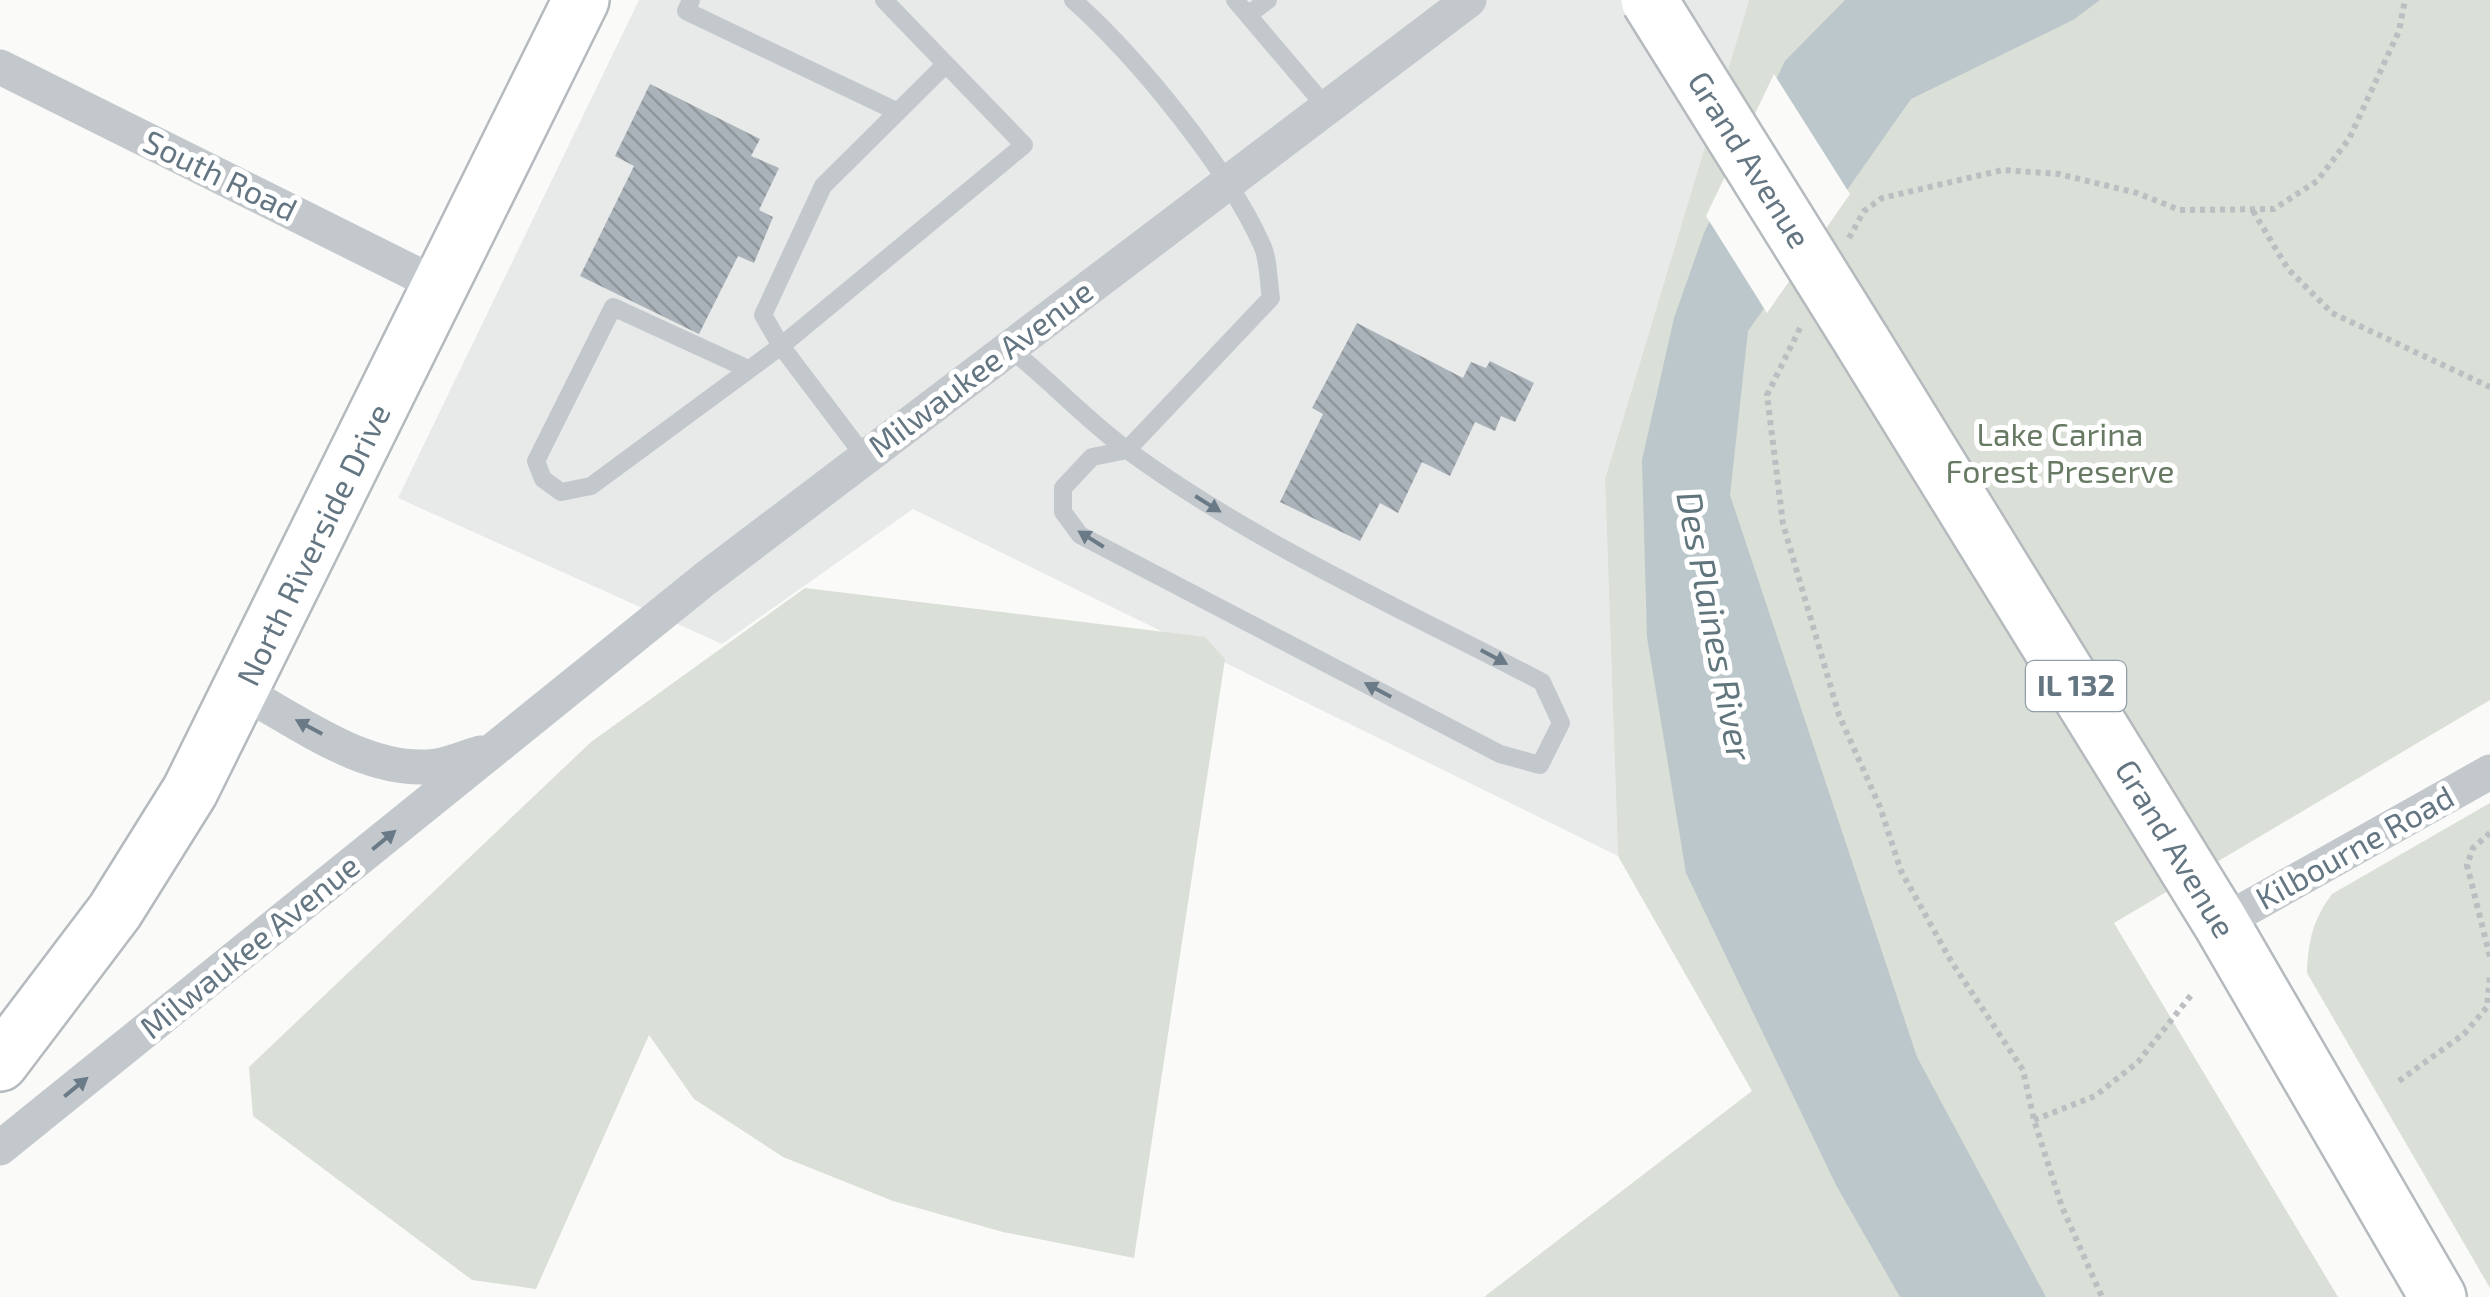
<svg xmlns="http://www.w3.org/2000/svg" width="2490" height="1297" viewBox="0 0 2490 1297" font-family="'Exo 2',sans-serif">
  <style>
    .built { fill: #e8e9e9 }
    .park { fill: #dadfd7 }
    .water { fill: #bbc7cb }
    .pier { fill: #fafaf8 }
    .building { fill: url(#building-back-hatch) }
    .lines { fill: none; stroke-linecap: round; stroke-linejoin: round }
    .primary-casing { stroke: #b5babe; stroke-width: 60 }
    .path { stroke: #bbbfc2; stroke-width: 6; stroke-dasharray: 5 5; stroke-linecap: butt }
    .service { stroke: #c3c8cc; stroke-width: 18 }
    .minor { stroke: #c3c8cc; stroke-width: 35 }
    .primary { stroke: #fff; stroke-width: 55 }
    .primary-bridge-casing { stroke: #b5babe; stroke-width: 60; stroke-linecap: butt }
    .primary-bridge { stroke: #fff; stroke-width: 55 }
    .oneway { fill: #6a7a87 }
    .labels { text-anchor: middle; stroke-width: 10; stroke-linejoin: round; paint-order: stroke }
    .shield { fill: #fff; stroke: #939fa8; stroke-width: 2.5 }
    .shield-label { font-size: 30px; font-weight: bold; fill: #657683 }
    .street-label { font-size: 32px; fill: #657683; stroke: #fff }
    .park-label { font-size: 32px; fill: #687a64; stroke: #fff }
    .water-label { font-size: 35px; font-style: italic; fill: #60757c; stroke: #fff }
  </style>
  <defs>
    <pattern id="building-back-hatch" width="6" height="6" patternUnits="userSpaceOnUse" patternTransform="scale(2.5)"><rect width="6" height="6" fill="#aab3b9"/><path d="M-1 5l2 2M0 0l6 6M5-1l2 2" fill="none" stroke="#8e969c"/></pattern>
  </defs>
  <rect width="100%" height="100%" fill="#fafaf8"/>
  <path class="built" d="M639 0H1749L1605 479 1618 856 913 509 722 644 398 498Z"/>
  <path class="park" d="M1749 0H2490V700L2114 923 2338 1297H1484L1752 1091 1618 856 1605 479Z
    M805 588 1205 637 1225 659 1134 1258 1003 1232 893 1201 783 1157 694 1099 649 1035 536 1289 472 1280 253 1116 249 1067 591 742Z
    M2490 803V1288L2307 973C2308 942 2313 919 2332 894Z"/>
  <path class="water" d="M1845 0H2100L2073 20 1911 99 1748 331 1730 495 1917 1057 2046 1297H1900L1836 1185 1686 873 1647 637 1642 460 1674 318 1704 233 1785 61Z"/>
  <path class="pier" d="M1774 74 1850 194 1767 313 1706 216Z"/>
  <path class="building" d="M650 84 760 139 751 156 779 168 759 210 773 217 754 263 738 256 699 334 580 276 634 166 615 156Z
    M1357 323 1463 378 1471 362 1486 368 1490 361 1534 383 1515 422 1501 416 1495 431 1475 422 1450 476 1422 462 1398 513 1380 503 1360 541 1280 502 1323 414 1312 408Z"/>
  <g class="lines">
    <g class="primary-casing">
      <path id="primary" d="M1863 343 2221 923 2438 1297
        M0 1063 115 911 190 791 581 0"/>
    </g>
    <path class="path" d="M2253 211 2288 269 2332 313 2490 387
      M1849 238 1864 211 1882 198 2003 170 2059 174 2137 193 2180 210 2274 209 2317 181 2349 139 2399 31 2405 0
      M1800 328 1767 395 1783 524 1839 715 1880 807 1901 871 1951 961 2023 1070 2034 1120 2062 1207 2102 1297
      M2490 833 2473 848 2467 865 2490 957
      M2399 1081 2464 1034 2487 1007 2490 975
      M2034 1120 2095 1096 2138 1062 2192 994"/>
    <path class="service" d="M691 0 686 11 898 112
      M1235 0 1326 107
      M1248 15 1268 0
      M1009 348C1051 381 1087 421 1130 452 1256 544 1404 610 1542 682L1561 723 1540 765 1500 754 1080 535 1063 512V488L1092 457 1127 450 1271 298C1268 281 1269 260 1262 245 1227 167 1137 57 1073 0
      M748 369 613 307 536 461 543 479 561 492 591 486 781 346 763 315 823 186 946 64
      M865 457 781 346 1024 145 884 0"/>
    <path class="minor" d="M0 67 440 286
      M243 692C299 722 368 775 436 766 450 764 466 757 480 753
      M2221 923 2490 772
      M0 1148 705 579 1469 0"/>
    <use href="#primary" class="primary"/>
    <g class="primary-bridge-casing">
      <path id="primary-bridge" d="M1649 0 1863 343"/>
    </g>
    <use href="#primary-bridge" class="primary-bridge"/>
  </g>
  <defs><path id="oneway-solid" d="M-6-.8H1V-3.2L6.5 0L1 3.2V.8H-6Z" transform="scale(2.5)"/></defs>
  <g class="oneway">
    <use href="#oneway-solid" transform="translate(1208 504) rotate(32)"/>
    <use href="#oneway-solid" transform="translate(1091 539) rotate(-148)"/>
    <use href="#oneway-solid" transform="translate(1494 657) rotate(28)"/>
    <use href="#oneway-solid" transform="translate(1378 690) rotate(-152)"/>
    <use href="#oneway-solid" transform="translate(309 727) rotate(-152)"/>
    <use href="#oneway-solid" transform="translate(384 840) rotate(-39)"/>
    <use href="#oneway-solid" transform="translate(76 1087) rotate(-39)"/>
  </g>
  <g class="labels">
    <rect class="shield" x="2026" y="661" width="100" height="50" rx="8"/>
    <g class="shield-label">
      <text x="2076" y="696">IL 132</text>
    </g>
    <g class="street-label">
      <text transform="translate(1749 160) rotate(58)" y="11">Grand Avenue</text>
      <text transform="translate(220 176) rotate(26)" y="11">South Road</text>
      <text transform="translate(981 369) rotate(-37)" y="11">Milwaukee Avenue</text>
      <text transform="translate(314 545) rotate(-64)" y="11">North Riverside Drive</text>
      <text transform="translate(2355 848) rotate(-29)" y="11">Kilbourne Road</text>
      <text transform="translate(2175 849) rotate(59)" y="11">Grand Avenue</text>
      <text transform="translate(250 947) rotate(-39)" y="11">Milwaukee Avenue</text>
    </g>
    <g class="park-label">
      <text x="2060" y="446">Lake Carina<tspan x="2060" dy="37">Forest Preserve</tspan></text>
    </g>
    <g class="water-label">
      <text transform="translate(1714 626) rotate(79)" y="12">Des Plaines River</text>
    </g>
  </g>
</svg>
